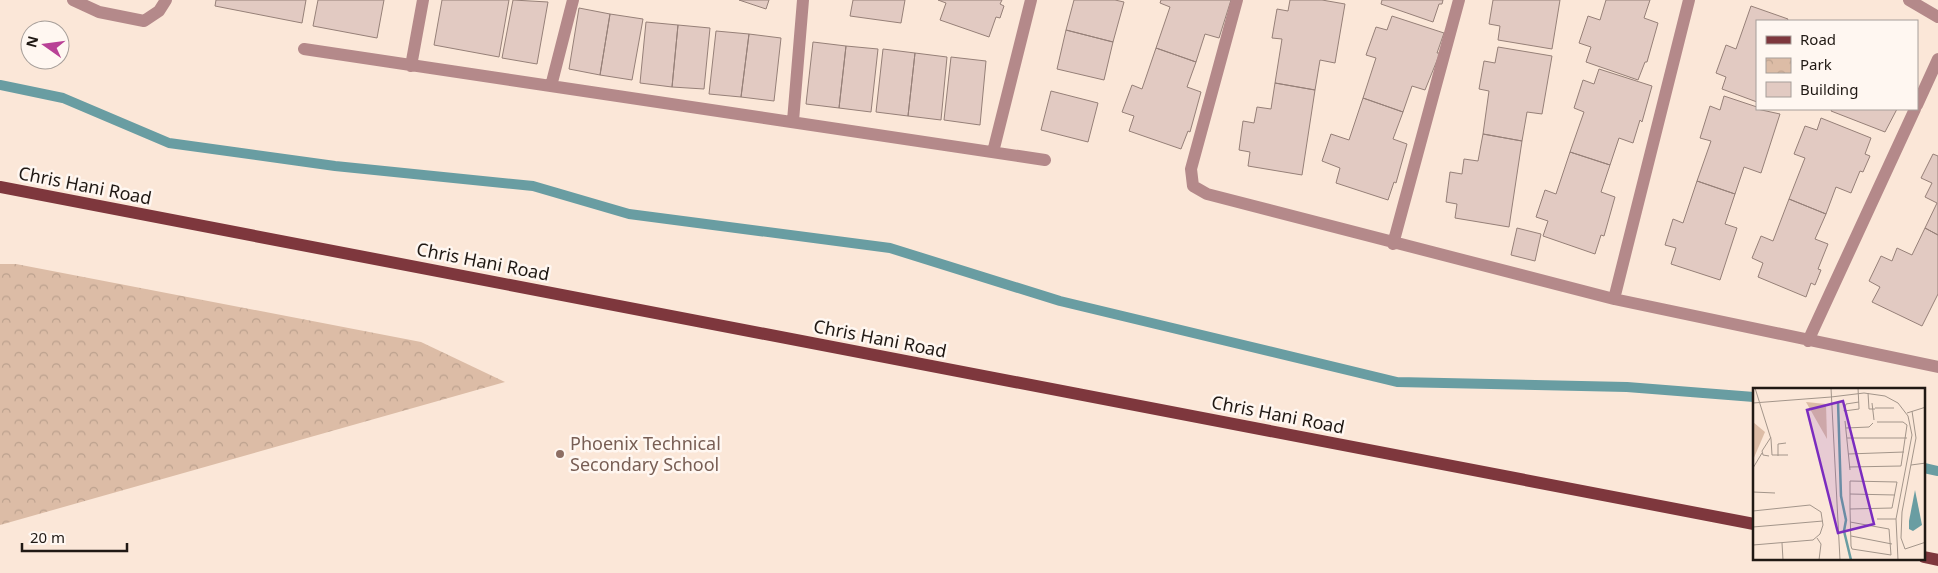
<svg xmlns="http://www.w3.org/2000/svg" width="1938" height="573" viewBox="0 0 1938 573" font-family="'Noto Sans',sans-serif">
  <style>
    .park { fill: url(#park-crowns) }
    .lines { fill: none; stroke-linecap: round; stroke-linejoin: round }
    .stream { stroke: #699da2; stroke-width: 10 }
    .building { fill: #e2cac2; stroke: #968078 }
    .minor { stroke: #b4898a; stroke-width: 12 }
    .major { stroke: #7e373d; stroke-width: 12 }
    .education-dot { fill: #8d6e63; stroke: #fff7f1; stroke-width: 2 }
    .labels { text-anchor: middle; stroke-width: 5; stroke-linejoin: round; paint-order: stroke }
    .street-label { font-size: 18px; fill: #201914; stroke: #fff7f1 }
    .education-label { font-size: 18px; fill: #785e54; stroke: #fff7f1; text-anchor: start }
    .inset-river { fill: none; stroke: #699da2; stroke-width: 2.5 }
    .inset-road { fill: none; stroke: #a3958a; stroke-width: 1 }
    .view { fill: #7b2cbf; fill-opacity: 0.15; stroke: #7b2cbf; stroke-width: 2.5 }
    .inset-edge { fill: none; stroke: #201914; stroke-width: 2.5 }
  </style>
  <defs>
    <pattern id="park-crowns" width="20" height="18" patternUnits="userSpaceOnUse" patternTransform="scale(1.25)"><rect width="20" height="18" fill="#dcbca6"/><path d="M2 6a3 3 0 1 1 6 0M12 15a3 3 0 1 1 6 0" fill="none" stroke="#bca18e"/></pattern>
  </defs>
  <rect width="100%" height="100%" fill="#fbe7d8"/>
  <path class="park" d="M0 264H16L421 342 505 382 0 525Z"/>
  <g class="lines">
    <path class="stream" d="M0 85 63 98 169 143 335 166 533 186 629 214 890 248 1060 301 1397 382 1627 387 1754 397
      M1924 468 1938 471"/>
  </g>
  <path class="building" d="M216 0H306L302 23 215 6Z
    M318 0H384L377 38 313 26Z
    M442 0H509L499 57 434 45Z
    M513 0 548 2 537 64 502 58Z
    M739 0H769L766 9Z
    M853 0H905L901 23 850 16Z
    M938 0H1002L1000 4 1004 6 1000 18 996 17 989 37 940 20 946 3Z
    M1074 0H1115L1124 2 1113 42 1066 30Z
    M1161 0H1231L1219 38 1205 34 1196 62 1156 48 1170 7 1160 3Z
    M1290 0H1322L1345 4 1335 63 1320 60 1315 90 1275 83 1282 39 1272 38 1277 9 1288 11Z
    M1382 0H1443L1442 4H1439L1433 22 1381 4Z
    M1493 0H1560L1552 49 1498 40 1500 26 1489 24Z
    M1606 0H1650L1644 18 1658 23 1647 62H1645L1638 80 1586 62 1591 47 1579 43 1588 16 1600 20Z
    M1751 6 1788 19 1787 21H1757V102L1722 89 1726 77 1716 73 1726 45 1736 49Z
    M579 8 610 14 600 75 569 69Z
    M610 14 643 19 632 80 600 75Z
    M1392 16 1444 33 1437 53H1440L1425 90 1412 86 1403 112 1363 98 1376 58 1366 55 1376 27 1387 30Z
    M646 22 678 25 672 87 640 83Z
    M678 25 710 28 704 89 672 87Z
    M1066 30 1113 42 1104 80 1057 69Z
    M716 31 749 34 741 97 709 94Z
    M749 34 781 38 774 101 741 97Z
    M813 42 846 46 839 108 806 104Z
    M846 46 878 49 871 112 839 108Z
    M1498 47 1552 56 1542 114 1527 112 1522 141 1483 134 1489 91 1479 89 1484 61 1495 63Z
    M1156 48 1196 62 1187 87 1201 92 1190 132 1188 131 1181 149 1129 131 1134 116 1122 112 1132 85 1142 89Z
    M883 49 915 53 908 116 876 112Z
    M915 53 947 57 941 120 908 116Z
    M951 57 986 61 980 125 944 120Z
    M1599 69 1652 86 1642 122 1640 120 1633 143 1619 138 1610 165 1570 152 1584 112 1574 108 1583 80 1594 84Z
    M1275 83 1315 90 1302 175 1248 166 1250 152 1239 150 1243 121 1254 123 1257 107 1271 109Z
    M1051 91 1098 103 1088 142 1041 130Z
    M1724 96 1757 107V109L1780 114 1761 173 1744 167 1735 194 1697 181 1711 141 1700 138 1710 106 1720 110Z
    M1363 98 1403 112 1393 139 1407 144 1396 183 1394 182 1388 200 1336 183 1340 168 1322 161 1331 134 1349 140Z
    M1832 109H1897L1885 132 1831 111Z
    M1821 118 1871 138 1865 154 1870 156 1863 172 1860 171 1851 193 1836 187 1826 214 1789 199 1805 158 1794 154 1805 126 1817 130Z
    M1483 134 1522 141 1509 227 1455 218 1457 204 1446 202 1450 172 1462 174 1464 159 1478 161Z
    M1570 152 1610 165 1601 192 1615 197 1604 236 1601 235 1595 254 1543 236 1548 221 1536 217 1545 190 1556 194Z
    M1933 154 1938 156V235L1925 228 1937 203 1925 197 1932 183 1921 178Z
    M1697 181 1735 194 1725 224 1737 228 1720 280 1671 264 1676 248 1665 245 1673 219 1683 223Z
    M1789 199 1826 214 1815 239 1828 244 1818 269 1821 270 1815 285 1811 283 1806 297 1758 277 1763 263 1752 258 1761 236 1773 241Z
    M1517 228 1541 234 1535 261 1511 255Z
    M1925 228 1938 235V294L1922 326 1872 302 1880 287 1869 281 1881 256 1892 261 1897 248 1912 255Z"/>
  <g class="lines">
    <path class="minor" d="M73 0 99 12 144 21 159 11 166 0
      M1237 0 1191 169 1193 186 1207 194 1614 299 1938 367
      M1909 0 1938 17
      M304 49 1045 160
      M411 66 423 0
      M551 86 573 0
      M1917 105 1938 59
      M793 121 803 0
      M993 152 1031 0
      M1393 244 1459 0
      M1614 299 1689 0
      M1808 341 1915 109"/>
    <path class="major" d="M0 187 1754 524
      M1924 557 1938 560"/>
  </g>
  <circle class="education-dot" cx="560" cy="454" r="5"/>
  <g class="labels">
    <g class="street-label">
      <text transform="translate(85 186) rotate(11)" y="6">Chris Hani Road</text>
      <text transform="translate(483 262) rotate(11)" y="6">Chris Hani Road</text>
      <text transform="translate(880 339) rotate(11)" y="6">Chris Hani Road</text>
      <text transform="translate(1278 415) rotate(11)" y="6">Chris Hani Road</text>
    </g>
    <g class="education-label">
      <text x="570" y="450">Phoenix Technical<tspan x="570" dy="21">Secondary School</tspan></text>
    </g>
  </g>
  <g transform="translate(1753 388)">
    <rect width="172" height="172" fill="#fbe7d8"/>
    <path d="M0 34 12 44 0 72Z" fill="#dcbca6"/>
    <path d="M53 14 73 16 74 51Z" fill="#dcbca6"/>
    <path d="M162 102 169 137 160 143 156 141V133Z" fill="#699da2"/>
    <path class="inset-river" d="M85 14 88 108 93 132 91 143 98 172"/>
    <path class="inset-road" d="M2 0 18 51 19 67H35M78 0 87 172M105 0 106 20V21L91 23 93 16 106 14M115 5 116 21H122M78 9 111 5 132 8 145 15 155 28 159 47 143 131 145 172M0 15 78 9M119 15 121 32M122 20H141M159 23 163 50 149 124 148 150 152 161 173 154M154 25 173 19M92 33 97 82M93 40 116 39 120 35M94 50H154M95 66 151 64M16 68 10 67 9 63 18 49M25 68V56L33 55M158 77 173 75M96 79 148 78 154 37 150 34H124M0 80 9 65M0 104 22 105M97 106 142 107M97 121 139 120 144 94 97 93V121L98 158 99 161 138 167 136 141 97 134M0 123 57 117 68 124 70 137 67 146 60 152 0 157M124 131H143M0 139 70 133M98 148 139 156M64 150 68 156 66 172M29 155 30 172"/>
    <path class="view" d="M90 13 121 136 85 145 54 22Z"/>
    <rect width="172" height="172" class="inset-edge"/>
  </g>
  <rect x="1756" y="20" width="162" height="90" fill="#fff7f1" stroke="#a69e99"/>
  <rect x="1766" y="36" width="25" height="8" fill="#7e373d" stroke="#a69e99"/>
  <text x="1800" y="45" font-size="15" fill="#201914">Road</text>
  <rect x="1766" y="58" width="25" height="15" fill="url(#park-crowns)" stroke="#a69e99"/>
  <text x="1800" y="70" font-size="15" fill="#201914">Park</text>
  <rect x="1766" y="82" width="25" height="15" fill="#e2cac2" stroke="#a69e99"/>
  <text x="1800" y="95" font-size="15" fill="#201914">Building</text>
  <g transform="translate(45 45) rotate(284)"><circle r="24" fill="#fff7f1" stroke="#a69e99"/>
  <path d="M0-4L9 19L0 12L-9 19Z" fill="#b94196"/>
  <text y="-8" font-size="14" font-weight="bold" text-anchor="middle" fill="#201914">N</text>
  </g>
  <path d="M22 543v8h105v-8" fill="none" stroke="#201914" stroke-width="2.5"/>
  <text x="30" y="543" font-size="15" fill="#201914" stroke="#fff7f1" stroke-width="4" paint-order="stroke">20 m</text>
</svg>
